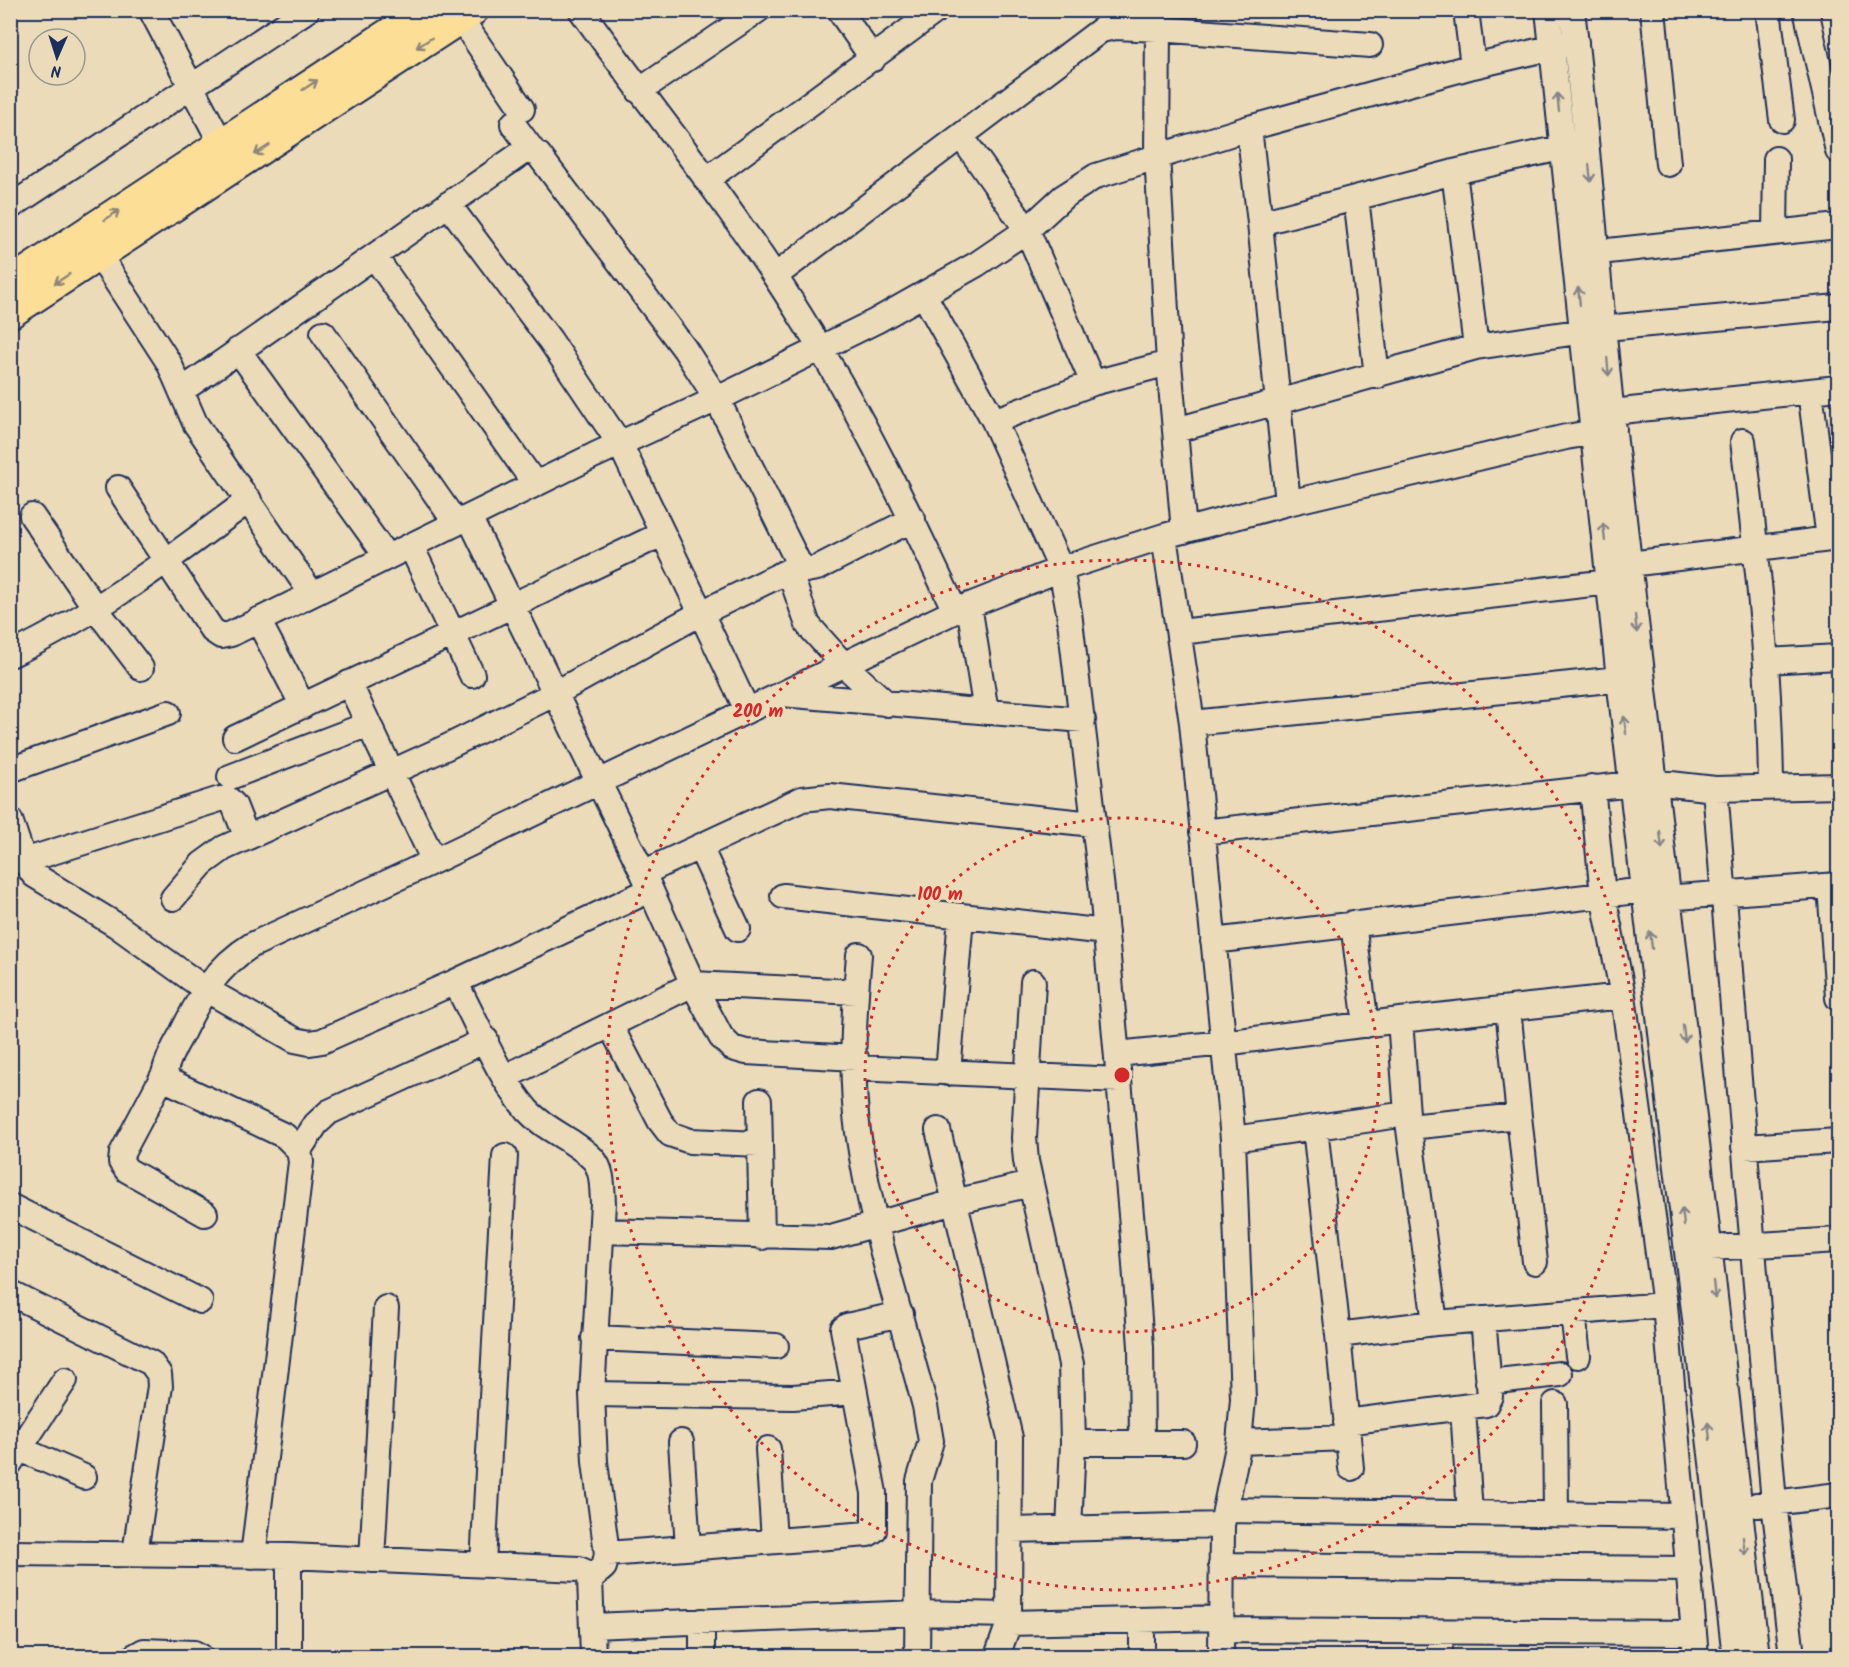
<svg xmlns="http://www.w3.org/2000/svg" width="1849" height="1667" viewBox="0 0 1849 1667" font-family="Kalam,sans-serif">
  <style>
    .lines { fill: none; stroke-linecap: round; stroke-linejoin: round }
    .minor-casing { stroke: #1b2f5e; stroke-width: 28 }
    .major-casing { stroke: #1b2f5e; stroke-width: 34 }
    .minor { stroke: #ecdbb8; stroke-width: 24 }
    .major { stroke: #fdde96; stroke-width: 30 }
    .oneway { stroke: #8c867a }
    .oneway2 { stroke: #84858b }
    .ring { fill: none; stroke: #d62828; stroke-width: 3; stroke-dasharray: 3 6 }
    .centre { fill: #d62828; stroke: #ecdbb8; stroke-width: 3 }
    .ring-label { font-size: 18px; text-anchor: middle; font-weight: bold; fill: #d62828; stroke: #ecdbb8; stroke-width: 6; stroke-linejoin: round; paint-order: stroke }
  </style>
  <rect width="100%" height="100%" fill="#ecdbb8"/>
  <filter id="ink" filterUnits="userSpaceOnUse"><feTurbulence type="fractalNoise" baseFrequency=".0167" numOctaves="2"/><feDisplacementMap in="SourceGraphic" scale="12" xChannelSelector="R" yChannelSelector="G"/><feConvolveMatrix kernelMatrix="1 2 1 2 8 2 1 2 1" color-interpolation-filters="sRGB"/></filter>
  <g filter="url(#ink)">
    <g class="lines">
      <g class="minor-casing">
        <path id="minor" d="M151 10 221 143
          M581 10C654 112 735 210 801 317 860 411 908 510 955 611
          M839 10 873 59
          M1466 10 1473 66
          M1548 10 1619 679 1735 1656
          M1572 10C1589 148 1598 287 1613 425 1659 836 1708 1246 1757 1656
          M1653 10 1668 164
          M1768 10 1782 120
          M1806 10 1838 151
          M461 19 522 109
          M1158 29 1157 155 1169 363 1184 531
          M639 91 758 10
          M513 124 533 151
          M1249 128 1260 223
          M961 136 1027 230 1093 383
          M1454 172 1476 347
          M706 180 937 10
          M1356 198 1377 376
          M448 204 550 340 620 444 701 613 788 571
          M10 207 307 10
          M1775 232 1776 159
          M1599 252 1838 226
          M99 255 169 363 195 423 312 594
          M374 256 535 484
          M775 276 1101 30 1115 27 1158 29 1370 45
          M924 295 994 421 1061 569 1069 612 1102 890 1133 1237 1141 1347 1142 1443
          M323 333 456 523
          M238 350 387 557
          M181 391 526 150 538 154 684 348 717 399 876 321 977 264 1027 230 1063 197 1096 176 1249 128 1473 66 1576 42
          M1810 391 1829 539
          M1612 412 1838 388
          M994 421 1093 383 1169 363
          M1176 430 1476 347 1605 328 1838 307
          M1743 441C1757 557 1770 670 1771 787
          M118 488 212 630 221 636 231 634 595 455 717 399 798 562 806 570 817 568 913 519
          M1288 503 1260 223 1454 172 1578 144
          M32 516 96 609 141 668
          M469 517 643 873 693 984 721 1037 732 1048 746 1052 856 1058
          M1164 536 1192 723 1233 1139 1243 1399 1239 1442 1222 1525 1221 1656
          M411 546 472 675
          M1630 564 1838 538
          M793 582 808 625 843 664 887 704
          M969 605 986 712
          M258 620 303 706
          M1180 632 1626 580
          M10 655C97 614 173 557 249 500
          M1767 661 1838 657
          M349 683 434 861
          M782 694 1083 720
          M1192 723 1619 679
          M235 738 662 534
          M10 770 168 713
          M230 777 369 724
          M1592 787 1603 895 1623 996 1665 1305 1696 1656
          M1715 789 1774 1503 1792 1656
          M10 820 24 861 34 875 116 925 205 989 295 1040 310 1043 322 1041 455 982 650 890
          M1202 832 1632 784 1653 782 1715 789 1838 786
          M700 847 738 929
          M24 861 220 799H228L234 805 247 838
          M643 873 802 799 830 796 1093 824
          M1830 886 1838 998
          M783 896 1106 932
          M173 898 202 864 224 848 447 747 556 693 701 613 747 710
          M1651 899 1838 885
          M1353 923 1366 1025
          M1213 941 1645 890
          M859 955C854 1013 850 1075 858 1132 871 1225 901 1316 925 1406L931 1441 919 1481 917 1656
          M455 982C478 1024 496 1073 527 1110 546 1131 574 1139 593 1159 603 1170 602 1188 603 1203L592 1394 595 1462 607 1554 604 1567 590 1579
          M1033 982 1024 1138 1026 1161 1071 1364 1073 1443 1069 1529
          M1508 1009 1519 1116
          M1400 1020 1623 996
          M610 1025 660 1121 670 1134 690 1141 760 1144
          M1117 1054 1224 1043 1400 1020 1407 1114 1435 1323 1665 1305
          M856 1068 1119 1080
          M948 1073 961 917
          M164 1074 122 1153 121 1162 127 1170 205 1214
          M505 1077 693 984 856 992
          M759 1101 762 1237
          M1409 1127 1519 1116 1535 1262
          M1315 1128 1338 1335 1435 1323
          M938 1130 1010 1438 1009 1623 997 1656
          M1233 1139 1407 1114
          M1744 1147 1838 1141
          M299 1150 316 1124 329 1112 486 1040
          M10 1206 200 1301
          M601 1231 831 1237 954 1202 1031 1184
          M1710 1248 1838 1240
          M10 1293 151 1363 159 1374 160 1386 135 1553
          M1573 1313 1578 1356
          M1338 1335 1351 1468
          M594 1338 776 1346
          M1488 1382 1560 1374
          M592 1394 793 1397 855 1392
          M1555 1404 1556 1514
          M1463 1409 1470 1513
          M1346 1422 1486 1404 1490 1396 1483 1319
          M681 1442 688 1547
          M1239 1442 1348 1438
          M1073 1443H1183
          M20 1449 84 1477
          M768 1449 774 1540
          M10 1463 65 1380
          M1757 1505 1838 1495
          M1225 1510 1682 1516
          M1010 1530 1222 1525
          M10 1553 289 1556 579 1569 586 1572 590 1579 593 1656
          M607 1554 868 1534 874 1530V1493L843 1329 847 1326 901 1314
          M253 1556 301 1162 299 1150 285 1136 171 1082 164 1074C167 1060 174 1047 181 1035 199 998 216 967 252 945L434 861 955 611 1061 569 1164 536 1288 503 1566 437 1614 429
          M372 1560 386 1308
          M483 1564 505 1156
          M1221 1565 1689 1569
          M702 1621V1656
          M1009 1623 1221 1618
          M592 1626 918 1613 1009 1615
          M1222 1630 1694 1633
          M135 1656 144 1651 194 1653 200 1656
          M289 1656V1556
          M1142 1656V1620
          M1440 1656V1633"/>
      </g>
      <g class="major-casing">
        <path id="major" d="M10 283 425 10
          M10 313 473 10"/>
      </g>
      <use href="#minor" class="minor"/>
      <use href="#major" class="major"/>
    </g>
    <defs><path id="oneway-shaft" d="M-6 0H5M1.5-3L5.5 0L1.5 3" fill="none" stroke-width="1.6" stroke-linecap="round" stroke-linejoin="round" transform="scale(1.5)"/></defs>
    <g class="oneway">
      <use href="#oneway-shaft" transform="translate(424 43) rotate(147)"/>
      <use href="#oneway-shaft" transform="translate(310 85) rotate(-33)"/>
      <use href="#oneway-shaft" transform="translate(262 150) rotate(147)"/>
      <use href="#oneway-shaft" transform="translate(112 215) rotate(-34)"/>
      <use href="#oneway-shaft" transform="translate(62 279) rotate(147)"/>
    </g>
    <g class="oneway2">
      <use href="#oneway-shaft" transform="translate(1558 102) rotate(-96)"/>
      <use href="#oneway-shaft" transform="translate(1590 173) rotate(84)"/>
      <use href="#oneway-shaft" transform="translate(1579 296) rotate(-96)"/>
      <use href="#oneway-shaft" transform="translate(1608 367) rotate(85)"/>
      <use href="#oneway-shaft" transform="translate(1604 532) rotate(-96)"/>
      <use href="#oneway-shaft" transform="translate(1636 624) rotate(84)"/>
      <use href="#oneway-shaft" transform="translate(1625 725) rotate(-97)"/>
      <use href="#oneway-shaft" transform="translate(1661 840) rotate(83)"/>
      <use href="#oneway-shaft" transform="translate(1651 940) rotate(-97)"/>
      <use href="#oneway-shaft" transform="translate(1684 1034) rotate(83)"/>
      <use href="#oneway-shaft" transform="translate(1683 1217) rotate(-97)"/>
      <use href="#oneway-shaft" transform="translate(1714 1290) rotate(84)"/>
      <use href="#oneway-shaft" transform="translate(1709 1431) rotate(-97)"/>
      <use href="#oneway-shaft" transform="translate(1744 1546) rotate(83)"/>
    </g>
  </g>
  <g class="ring">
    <circle cx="1122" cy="1075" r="257"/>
    <circle cx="1122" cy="1075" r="515"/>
  </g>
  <circle cx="1122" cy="1075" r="9" class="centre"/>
  <g class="ring-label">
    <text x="758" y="717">200 m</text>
    <text x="940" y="900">100 m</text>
  </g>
  <rect width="1849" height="1667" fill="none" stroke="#ecdbb8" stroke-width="36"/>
  <rect x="18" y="18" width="1813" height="1631" fill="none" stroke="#1b2f5e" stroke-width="2" filter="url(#ink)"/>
  <g transform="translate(57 57) rotate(183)"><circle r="28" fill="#ecdbb8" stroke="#989694" stroke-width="1.5"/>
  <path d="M0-4.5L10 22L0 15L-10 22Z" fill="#1b2f5e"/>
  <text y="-9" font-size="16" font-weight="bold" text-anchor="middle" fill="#1b2f5e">N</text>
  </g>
</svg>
